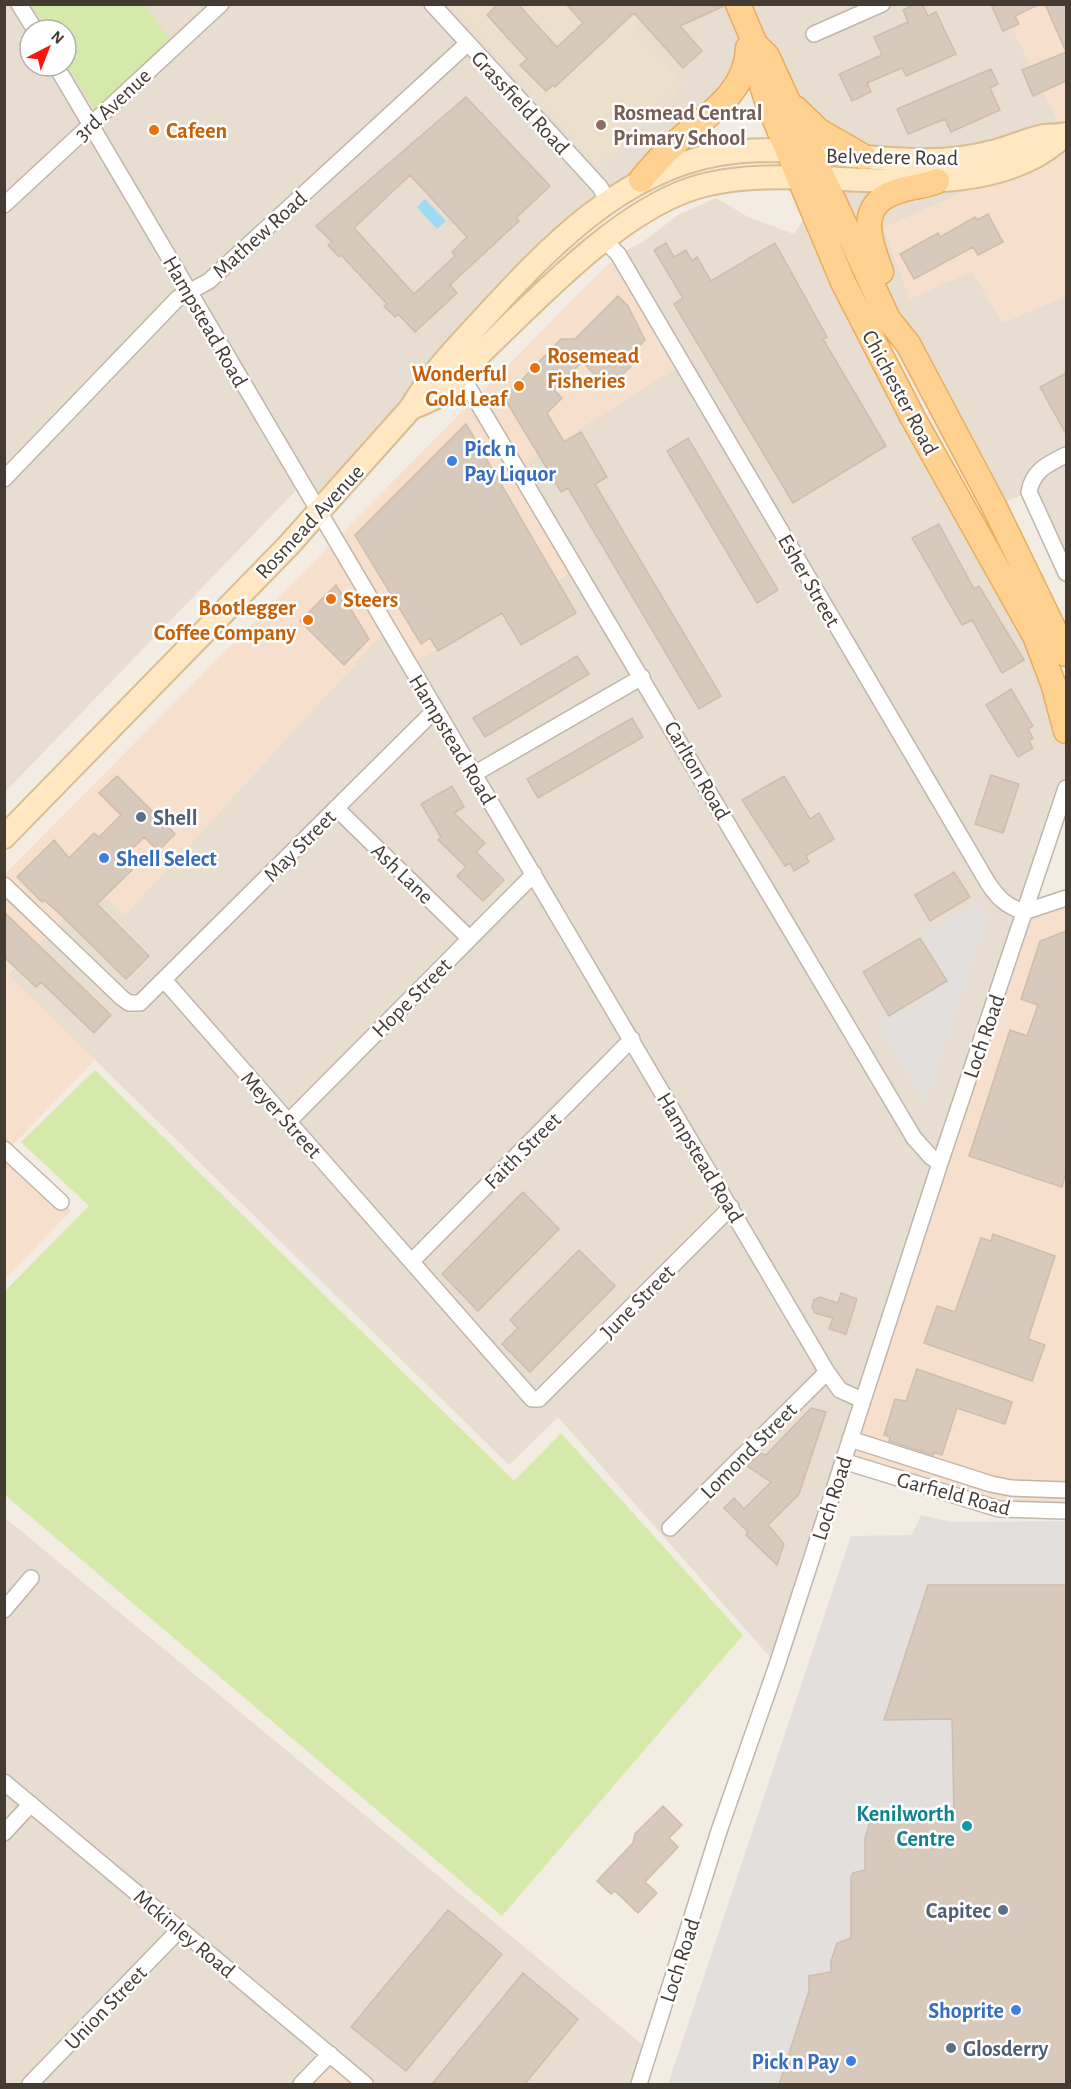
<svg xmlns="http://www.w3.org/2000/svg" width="1071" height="2089" viewBox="0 0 1071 2089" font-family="'Alegreya Sans',sans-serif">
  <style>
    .residential { fill: #e7ddd1; fill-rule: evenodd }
    .commercial { fill: #f6dfcd }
    .education { fill: #ecdfcc }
    .green { fill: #d5e9aa }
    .parking { fill: #e3dfdc }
    .water { fill: #9cdbf3 }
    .building { fill: #d7c9bb; stroke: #cfbdab; stroke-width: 1.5; fill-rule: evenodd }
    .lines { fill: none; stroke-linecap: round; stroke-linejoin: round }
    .minor-casing { stroke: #c1b5a9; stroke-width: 18 }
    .secondary-casing { stroke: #d8bd93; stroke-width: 26 }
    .primary-casing { stroke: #e8ac5c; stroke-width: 27 }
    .minor { stroke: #fff; stroke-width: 15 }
    .secondary { stroke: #ffe8c1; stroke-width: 22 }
    .primary { stroke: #ffd190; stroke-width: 24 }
    .education-dot { fill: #8d6e63; stroke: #fff; stroke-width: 2 }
    .food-dot { fill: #e8710a; stroke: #fff; stroke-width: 2 }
    .shop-dot { fill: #3f7fe0; stroke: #fff; stroke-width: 2 }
    .service-dot { fill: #5c6f8a; stroke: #fff; stroke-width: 2 }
    .culture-dot { fill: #0f9aa8; stroke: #fff; stroke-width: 2 }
    .labels { text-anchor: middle; stroke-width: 5; stroke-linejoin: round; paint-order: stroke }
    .street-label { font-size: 22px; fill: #443b33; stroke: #fff }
    .education-label { font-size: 22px; font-weight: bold; fill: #785e54; stroke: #fff; text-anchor: start }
    .food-label { font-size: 22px; font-weight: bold; fill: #c56008; stroke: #fff; text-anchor: start }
    .shop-label { font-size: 22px; font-weight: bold; fill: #366cbe; stroke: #fff; text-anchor: start }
    .service-label { font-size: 22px; font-weight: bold; fill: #4e5e75; stroke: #fff; text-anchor: start }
    .culture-label { font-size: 22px; font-weight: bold; fill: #0d838f; stroke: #fff; text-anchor: end }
  </style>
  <rect width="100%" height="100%" fill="#f2ece3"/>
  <path class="residential" d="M5 5H1001L1065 135 973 271 1002 323 1066 296V573L1029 492 994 506 744 71 608 201 319 511 302 484 5 792ZM30 30H66V66H30Z
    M716 198 748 217 794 234 811 208 1017 604 1066 731V788L777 1665 558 1417 509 1465 8 975 94 887 125 915 387 629 409 665 577 569 517 468 618 254 643 242 678 215Z
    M4 1517 649 2050 639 2084H5Z"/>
  <path class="commercial" d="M1001 5H1066V296L1002 323 973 271 910 299 883 228 1049 153 1064 135Z
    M618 254 683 364 518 468 577 568 409 665 387 629 125 915 93 888 8 974 95 1060 7 1151 71 1211 5 1279V874Z
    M1066 898V1511H1020L843 1461 1024 912Z
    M330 2054 365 2084H301Z"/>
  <path class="education" d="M449 5H656L633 26 683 84 598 167Z"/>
  <path class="green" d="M31 5H145L172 43 95 110 66 62V30H47Z
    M95 1070 514 1481 561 1433 743 1635 502 1916 5 1495V1291L89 1206 21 1142Z"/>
  <path class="parking" d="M979 902 988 918 926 1103 877 1024 946 982 919 936Z
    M921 1515 951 1522 1066 1521V1585H928L884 1720 952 1719 954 1811H878L872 1815 865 1838V1872L851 1940 837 1943 831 1961 832 1974 809 1976V1991L779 2084H668L851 1536 912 1535Z"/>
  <path class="water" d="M425 199 446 221 437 229 417 207Z"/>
  <path class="building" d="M498 4H518L557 47 583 23 566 4 724 6 680 26 702 51 683 68 634 13 555 87 553 85 546 91 520 65 527 59 487 15Z
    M916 4H922L928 16 936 12 956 54 906 76 902 68 867 83 871 92 852 101 839 74 882 55 874 37 908 22 903 10Z
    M991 4H1040L1015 16 1019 24 1003 31Z
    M1045 4H1066V52Z
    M1066 52V81L1033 96 1022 70Z
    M991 69 998 84 990 88 1000 110 951 132 945 119 908 134 897 109Z
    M466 97 550 186 516 218 519 221 450 285 457 293 415 332 398 314 395 317 384 306 387 304 341 255 339 257 328 245 332 242 316 226ZM410 175 467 237 452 252 455 256 414 294 354 228Z
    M988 214 1003 242 978 255 973 247 914 279 900 254 938 233 940 237 975 217 977 220Z
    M666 243 674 257 686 250 692 261 697 257 711 281 775 243 827 337 823 339 886 446 793 503 674 304 683 298 654 250Z
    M618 296 628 306 645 340 626 359 632 365 609 388 582 362 554 390 562 398 547 413 564 442 581 432 607 477 595 484 721 696 699 709 568 488 561 492 506 401 507 395 561 339H575Z
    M1066 373V434L1040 387Z
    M466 424 576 613 521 645 502 613 438 651 430 638 421 644 355 535Z
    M688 438 778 590 757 603 667 451Z
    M939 524 974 589 979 586 1024 660 1002 673 972 620 962 625 912 538Z
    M336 585 369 639 344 665 300 621Z
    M577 656 589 674 485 737 473 718Z
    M1011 689 1033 726 1028 729 1033 738 1029 741 1033 748 1018 757 986 705Z
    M632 718 643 737 538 798 527 779Z
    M991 775 1019 784 1003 833 975 824Z
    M117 776 175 834 158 851 144 837 121 860 132 870 97 904 149 956 126 979 61 915 44 900 42 902 17 877 54 840 69 858 94 833 99 837 121 815 99 793Z
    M784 776 810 819 819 813 834 839 806 856 809 862 794 871 790 863 785 866 742 800Z
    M452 786 464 807 454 813 485 843 476 852 504 880 483 901 457 876 466 867 438 840 441 837 421 804Z
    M954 872 970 897 930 921 915 895Z
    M4 912 111 1015 94 1033 41 982 36 987 4 957Z
    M1066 931V1172L1062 1187 969 1156 1010 1030 1027 1036 1038 1005 1021 999 1040 941Z
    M920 938 947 981 889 1016 863 972Z
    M523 1192 559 1229 478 1311 442 1274Z
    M993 1234 1055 1256 1028 1339 1045 1345 1032 1381 924 1343 937 1306 955 1312 981 1238 991 1241Z
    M579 1250 615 1286 530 1372 502 1344 518 1328 510 1320Z
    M841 1293 857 1299 846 1334 829 1329 833 1318 815 1313 812 1307 814 1300 820 1297 838 1303Z
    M917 1369 1012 1402 1005 1424 957 1408 942 1455 934 1452 933 1455 889 1441 890 1437 884 1435 895 1399 906 1401Z
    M811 1408 826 1412 799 1494 768 1525 784 1544 777 1565 746 1535 748 1532 724 1508 734 1498 744 1509 771 1482 747 1466 760 1453 766 1455Z
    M928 1585H1066V2085H779L809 1991V1976L831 1972V1961L837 1943 851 1938V1877L853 1873 865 1870V1838L872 1815 878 1811H954L952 1719 884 1720Z
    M663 1806 682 1825 669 1838 678 1847 645 1882 657 1893 638 1913 615 1891 611 1894 597 1881 633 1843 635 1834Z
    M448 1910 502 1954 406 2071 351 2027Z
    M523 1973 578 2019 524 2085H431Z"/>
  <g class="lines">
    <g class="minor-casing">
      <path id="minor" d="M19 4 35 30
        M432 4 600 187 608 201
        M814 34 882 4
        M56 66 827 1372 840 1390 862 1400
        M4 205 221 4
        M604 240 618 254 988 883C998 898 1006 906 1024 912
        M460 373 914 1138 931 1157 940 1163
        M1066 455C1048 464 1033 470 1029 492L1066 573
        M4 479 178 298 209 281 468 43
        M474 774 642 677
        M336 808 469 938
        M4 885 122 998 129 1003H140L435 710
        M1024 912 1066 898
        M165 981 532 1399H539L731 1207
        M289 1121 534 874
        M4 1149 61 1202
        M412 1261 632 1039
        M850 1439 991 1484 1011 1488 1066 1490
        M843 1461 999 1509 1066 1511
        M670 1528 827 1372
        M4 1610 31 1578
        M4 1782 365 2084
        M4 1833 31 1804
        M30 2084 180 1929
        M301 2084 330 2054
        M639 2084 719 1831 777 1665 940 1163 1066 788"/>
    </g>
    <g class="secondary-casing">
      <path id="secondary" d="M411 408C419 405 428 401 436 397 453 386 473 360 488 346 543 293 619 213 691 189 800 153 966 219 1059 140
        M4 837 288 546 411 408C430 375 456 348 482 320 547 249 620 171 720 154 782 143 852 159 915 160 942 161 970 158 996 151 1012 147 1028 139 1044 136 1051 135 1059 136 1066 134"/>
    </g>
    <g class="primary-casing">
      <path id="primary" d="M738 4 755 44 767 56 888 319 908 344 994 506 1066 654
        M755 44 754 60 767 101 843 282 913 418 1035 636 1053 683 1066 731
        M795 108 819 131 864 157
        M641 180C653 165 666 151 680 139 709 114 747 91 748 48
        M881 272C868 236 855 201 905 189 916 186 926 186 937 181"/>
    </g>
    <use href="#minor" class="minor"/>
    <use href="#secondary" class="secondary"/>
    <use href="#primary" class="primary"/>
  </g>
  <circle class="education-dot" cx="601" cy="125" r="6"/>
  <g class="food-dot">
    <circle cx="154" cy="130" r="6"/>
    <circle cx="535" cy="368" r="6"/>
    <circle cx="519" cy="386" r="6"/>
    <circle cx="331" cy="599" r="6"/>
    <circle cx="308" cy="620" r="6"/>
  </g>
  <g class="shop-dot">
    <circle cx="452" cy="461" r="6"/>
    <circle cx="104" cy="858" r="6"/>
    <circle cx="1016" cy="2010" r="6"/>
    <circle cx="851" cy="2061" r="6"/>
  </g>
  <g class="service-dot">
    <circle cx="141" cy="817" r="6"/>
    <circle cx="1003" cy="1910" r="6"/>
    <circle cx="951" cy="2048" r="6"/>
  </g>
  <circle class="culture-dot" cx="967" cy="1826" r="6"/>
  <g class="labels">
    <g class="street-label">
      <text transform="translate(521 102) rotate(47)" y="8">Grassfield Road</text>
      <text transform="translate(112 104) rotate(-43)" y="8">3rd Avenue</text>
      <text transform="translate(892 156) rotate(1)" y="8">Belvedere Road</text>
      <text transform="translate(259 234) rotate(-42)" y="8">Mathew Road</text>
      <text transform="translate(206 321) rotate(60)" y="8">Hampstead Road</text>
      <text transform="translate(901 392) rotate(62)" y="8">Chichester Road</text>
      <text transform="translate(309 521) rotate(-47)" y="8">Rosmead Avenue</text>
      <text transform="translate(810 580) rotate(60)" y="8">Esher Street</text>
      <text transform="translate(453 739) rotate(59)" y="8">Hampstead Road</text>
      <text transform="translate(698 770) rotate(60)" y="8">Carlton Road</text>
      <text transform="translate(299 845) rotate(-45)" y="8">May Street</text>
      <text transform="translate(403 873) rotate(44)" y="8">Ash Lane</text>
      <text transform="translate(411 997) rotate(-45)" y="8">Hope Street</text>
      <text transform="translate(983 1036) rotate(-71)" y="8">Loch Road</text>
      <text transform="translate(282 1114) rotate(48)" y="8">Meyer Street</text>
      <text transform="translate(522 1150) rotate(-45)" y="8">Faith Street</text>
      <text transform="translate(701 1157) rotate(59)" y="8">Hampstead Road</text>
      <text transform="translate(637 1301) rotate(-45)" y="8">June Street</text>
      <text transform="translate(748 1450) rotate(-45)" y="8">Lomond Street</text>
      <text transform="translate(954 1493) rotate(15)" y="8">Garfield Road</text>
      <text transform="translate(831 1498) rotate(-72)" y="8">Loch Road</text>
      <text transform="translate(185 1933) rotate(40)" y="8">Mckinley Road</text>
      <text transform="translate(679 1960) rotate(-72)" y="8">Loch Road</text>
      <text transform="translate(105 2007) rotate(-46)" y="8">Union Street</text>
    </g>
    <g class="education-label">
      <text x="613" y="120">Rosmead Central<tspan x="613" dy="25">Primary School</tspan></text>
    </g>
    <g class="food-label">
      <text x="166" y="138">Cafeen</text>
      <text x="547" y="363">Rosemead<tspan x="547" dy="25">Fisheries</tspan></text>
      <text x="507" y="381" text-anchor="end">Wonderful<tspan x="507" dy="25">Gold Leaf</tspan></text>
      <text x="343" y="607">Steers</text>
      <text x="296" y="615" text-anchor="end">Bootlegger<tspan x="296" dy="25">Coffee Company</tspan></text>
    </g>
    <g class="shop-label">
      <text x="464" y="456">Pick n<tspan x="464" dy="25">Pay Liquor</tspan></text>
      <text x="116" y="866">Shell Select</text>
      <text x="1004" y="2018" text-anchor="end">Shoprite</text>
      <text x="839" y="2069" text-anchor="end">Pick n Pay</text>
    </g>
    <g class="service-label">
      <text x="153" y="825">Shell</text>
      <text x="991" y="1918" text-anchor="end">Capitec</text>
      <text x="963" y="2056">Glosderry</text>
    </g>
    <g class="culture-label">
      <text x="955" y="1821">Kenilworth<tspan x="955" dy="25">Centre</tspan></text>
    </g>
  </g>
  <rect width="1071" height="2089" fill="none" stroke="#443b33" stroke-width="12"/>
  <g transform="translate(48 48) rotate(42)"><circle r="28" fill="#ffffff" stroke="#b4b1ad" stroke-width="1.5"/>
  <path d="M0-4.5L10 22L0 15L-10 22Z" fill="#ff130e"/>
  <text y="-9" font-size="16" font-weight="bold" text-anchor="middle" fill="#443b33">N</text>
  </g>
</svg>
